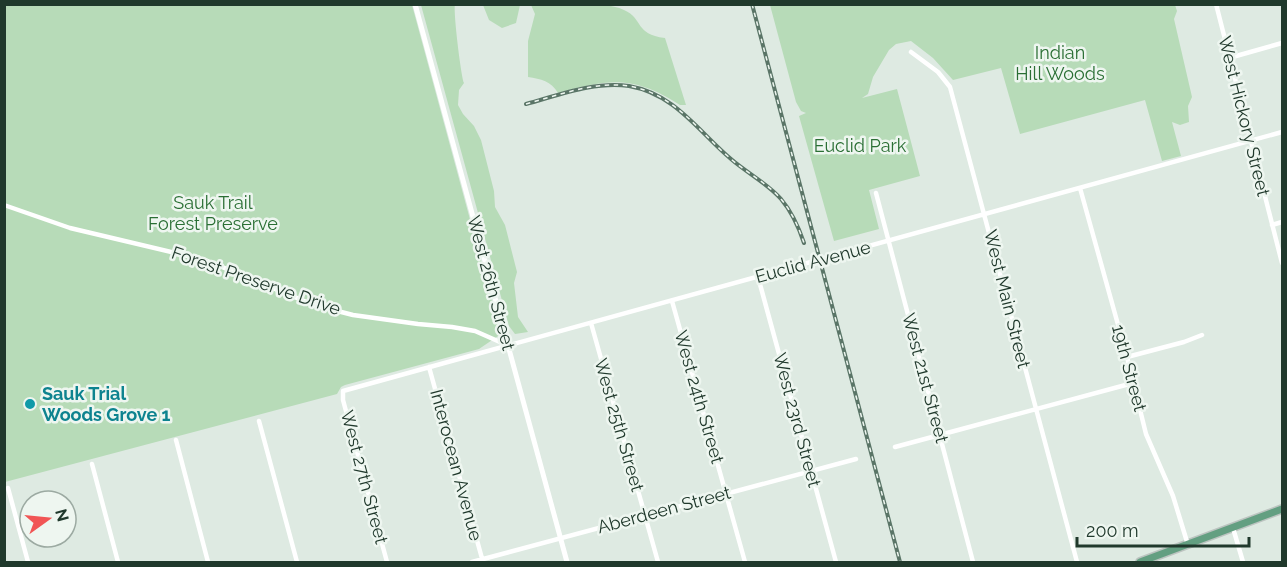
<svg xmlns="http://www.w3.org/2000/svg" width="1287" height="567" viewBox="0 0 1287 567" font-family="Raleway,sans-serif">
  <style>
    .green { fill: #b7dbb8 }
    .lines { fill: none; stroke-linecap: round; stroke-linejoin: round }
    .primary-casing { stroke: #bcc4c0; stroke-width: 10 }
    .minor { stroke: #fff; stroke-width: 4.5 }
    .tertiary { stroke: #fff; stroke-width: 5 }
    .primary { stroke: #639f81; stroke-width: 7 }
    .rail-casing { stroke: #5a7567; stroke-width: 4 }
    .rail { stroke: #eef6f0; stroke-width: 1.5; stroke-dasharray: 4.5; stroke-linecap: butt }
    .culture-dot { fill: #0f9aa8; stroke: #eef6f0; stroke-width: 2 }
    .labels { text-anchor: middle; stroke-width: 5; stroke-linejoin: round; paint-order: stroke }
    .park-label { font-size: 18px; fill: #2a6f34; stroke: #eef6f0 }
    .street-label { font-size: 18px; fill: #20392c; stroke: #eef6f0 }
    .culture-label { font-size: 18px; font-weight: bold; fill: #0d838f; stroke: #eef6f0; text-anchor: start }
  </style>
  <rect width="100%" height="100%" fill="#deeae2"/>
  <path class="green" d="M5 5H412L501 334 479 349 345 385 341 387 337 394 5 482Z
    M421 5H455C453 10 461 76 464 83L459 90 458 105 463 114 474 126 481 140 494 191 495 207 505 225 517 272 514 283 518 317 528 332 515 334 509 326Z
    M483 5H520L516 23 502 28 489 20Z
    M531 5C557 4 602 0 624 10 644 19 634 34 665 38L686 105H680C633 75 609 79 558 93 551 81 541 79 528 77V41L535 14Z
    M770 5H1175L1177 11 1174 19 1192 97 1188 106 1189 122 1180 125 1172 122 1181 156 1162 161 1145 100 1020 134 1001 68 953 80 933 58 911 41 896 44 889 50 873 77 868 94 862 98 897 89 920 176 869 190 879 229 834 241 799 116 806 113 801 111 796 102Z"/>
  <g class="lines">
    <g class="primary-casing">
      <path id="primary" d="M1140 562 1282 509"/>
    </g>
    <path class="minor" d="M1216 4 1282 263
      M911 52 938 72 950 87 1077 562
      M1229 58 1282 43
      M1080 188 1127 357 1146 434 1173 496 1188 545
      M876 193 973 562
      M4 205 70 228 205 260 314 305 353 315 418 324 452 327 475 331 509 346
      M1272 225 1282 222
      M758 277 836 562
      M672 301 745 562
      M591 323 658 562
      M1127 357 1184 342 1202 335
      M429 367 483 562
      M259 421 297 562
      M176 440 208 562
      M895 447 1133 383
      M92 464 118 562
      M8 488 28 562
      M1233 528 1243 562
      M387 562 343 400V391L1282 132
      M472 562 856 459"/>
    <path class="tertiary" d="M415 4 567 562"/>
    <use href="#primary" class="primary"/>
    <g class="rail-casing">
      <path id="rail" d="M752 4 900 562
        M526 104C559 95 595 81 629 86 675 94 698 131 731 159 747 173 767 183 781 199 792 212 799 228 804 243"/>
    </g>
    <use href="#rail" class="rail"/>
  </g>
  <circle class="culture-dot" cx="30" cy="404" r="6"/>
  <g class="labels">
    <g class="park-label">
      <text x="1060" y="59">Indian<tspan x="1060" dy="21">Hill Woods</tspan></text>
      <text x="860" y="152">Euclid Park</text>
      <text x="213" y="209">Sauk Trail<tspan x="213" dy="21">Forest Preserve</tspan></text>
    </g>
    <g class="street-label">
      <text transform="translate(1244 116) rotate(76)" y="6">West Hickory Street</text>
      <text transform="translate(813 262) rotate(-15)" y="6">Euclid Avenue</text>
      <text transform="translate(256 281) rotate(19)" y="6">Forest Preserve Drive</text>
      <text transform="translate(491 283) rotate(75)" y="6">West 26th Street</text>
      <text transform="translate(1007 299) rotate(76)" y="6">West Main Street</text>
      <text transform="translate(1129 368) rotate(75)" y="6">19th Street</text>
      <text transform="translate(925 378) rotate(75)" y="6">West 21st Street</text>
      <text transform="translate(699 397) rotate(74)" y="6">West 24th Street</text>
      <text transform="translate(797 420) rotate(75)" y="6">West 23rd Street</text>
      <text transform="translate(619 425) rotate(74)" y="6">West 25th Street</text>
      <text transform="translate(456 465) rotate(75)" y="6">Interocean Avenue</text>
      <text transform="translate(364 477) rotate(75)" y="6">West 27th Street</text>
      <text transform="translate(664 510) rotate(-15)" y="6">Aberdeen Street</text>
    </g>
    <g class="culture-label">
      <text x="42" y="400">Sauk Trial<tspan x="42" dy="21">Woods Grove 1</tspan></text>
    </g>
  </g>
  <rect width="1287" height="567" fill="none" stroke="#20392c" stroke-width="12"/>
  <g transform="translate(48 519) rotate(75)"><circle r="28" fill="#eef6f0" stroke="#9caaa2" stroke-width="1.5"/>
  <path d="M0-4.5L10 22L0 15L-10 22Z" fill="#f15555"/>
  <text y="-9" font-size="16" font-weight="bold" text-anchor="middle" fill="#20392c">N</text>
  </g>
  <path d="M1077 537v9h172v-9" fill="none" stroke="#20392c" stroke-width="3"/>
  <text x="1086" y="537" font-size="18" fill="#20392c" stroke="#eef6f0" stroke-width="4.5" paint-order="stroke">200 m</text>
</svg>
